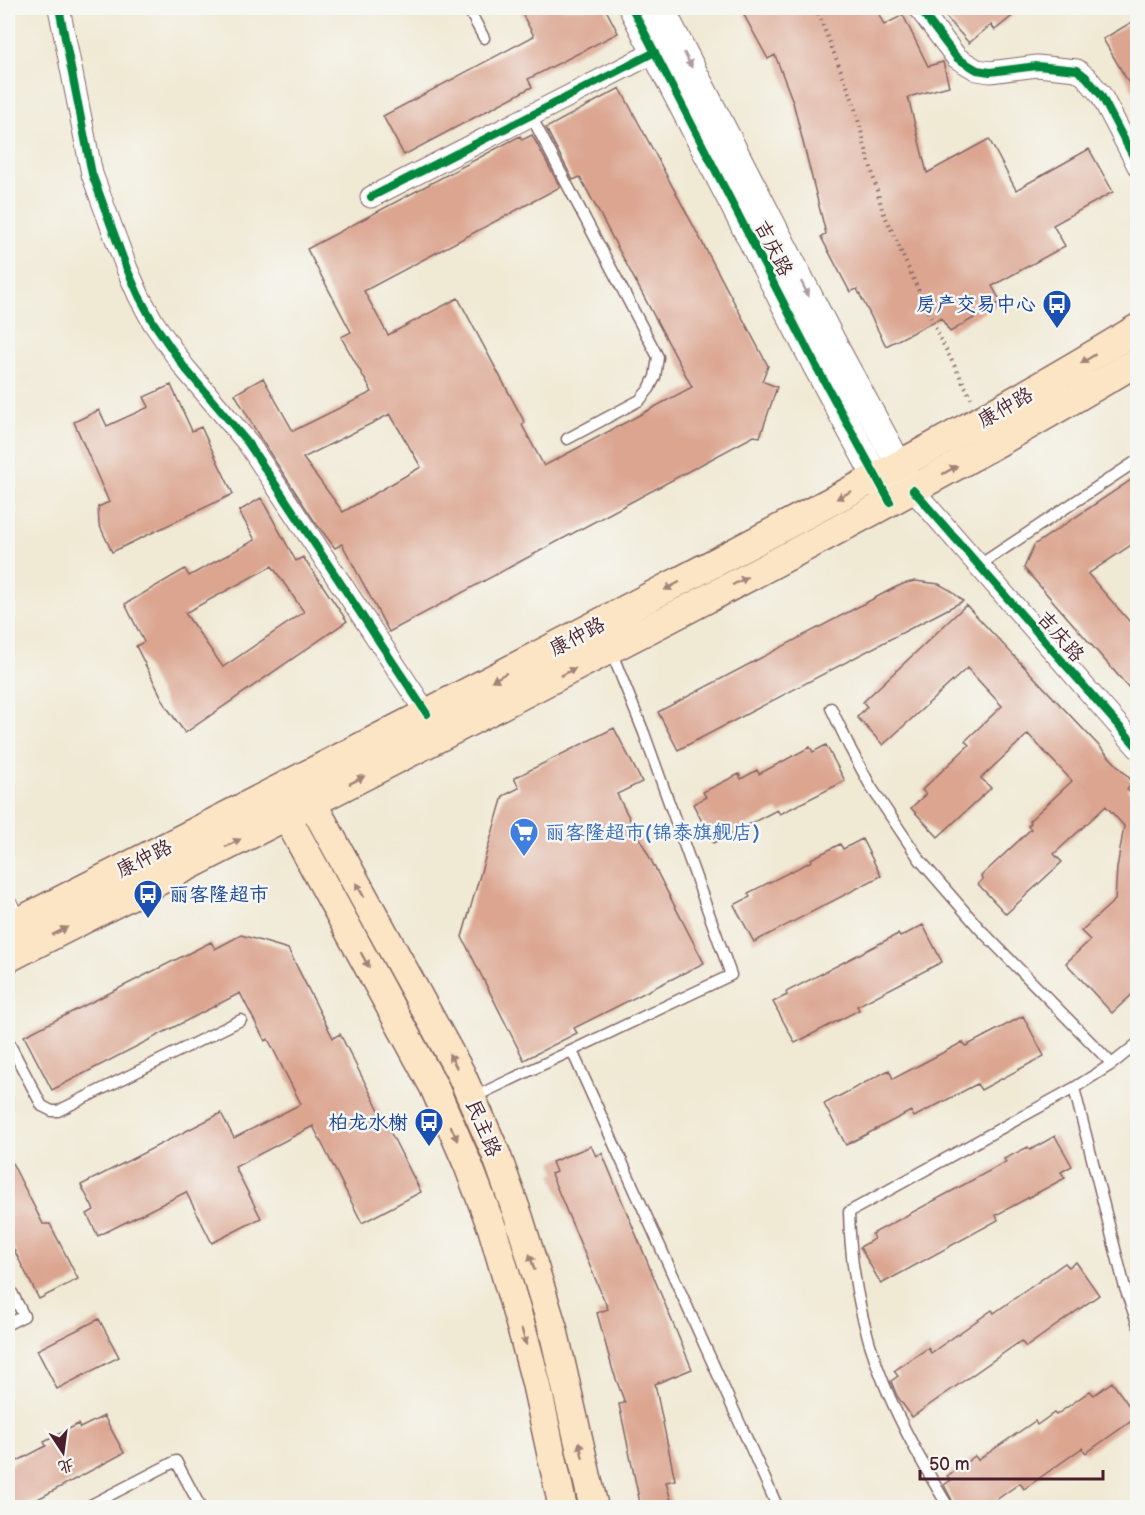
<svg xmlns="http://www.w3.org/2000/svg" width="1145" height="1515" viewBox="0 0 1145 1515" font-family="'Balsamiq Sans','LXGW WenKai TC',sans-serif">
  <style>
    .building { fill: #dba590; fill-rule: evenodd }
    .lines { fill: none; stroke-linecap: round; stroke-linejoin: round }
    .service-casing { stroke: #846666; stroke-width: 13 }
    .minor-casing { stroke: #846666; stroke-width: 23 }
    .tertiary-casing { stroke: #846666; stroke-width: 28 }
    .secondary-casing { stroke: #846666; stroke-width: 31 }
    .path { stroke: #846666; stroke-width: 4; stroke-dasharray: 1.5 4.5; stroke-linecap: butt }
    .service { stroke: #fff; stroke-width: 10 }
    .minor { stroke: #fff; stroke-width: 21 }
    .tertiary { stroke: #fff; stroke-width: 26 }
    .secondary { stroke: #fce5c4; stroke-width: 28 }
    .cycleway-casing { stroke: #f6f6f2; stroke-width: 11 }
    .cycleway { stroke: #00873e; stroke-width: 8 }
    .oneway { fill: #ae9aa0 }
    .oneway2 { fill: #a38278 }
    .labels { text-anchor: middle; stroke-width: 5; stroke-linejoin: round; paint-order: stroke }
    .street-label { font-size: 20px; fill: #4a1f2b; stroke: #f6f6f2 }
    .transit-label { font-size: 20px; fill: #164399; stroke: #f6f6f2; text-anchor: end }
    .shop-label { font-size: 20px; fill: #366cbe; stroke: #f6f6f2; text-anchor: start }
  </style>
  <rect width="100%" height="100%" fill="#f6f6f2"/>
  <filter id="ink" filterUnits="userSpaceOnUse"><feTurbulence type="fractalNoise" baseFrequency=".0167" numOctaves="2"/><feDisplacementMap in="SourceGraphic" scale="12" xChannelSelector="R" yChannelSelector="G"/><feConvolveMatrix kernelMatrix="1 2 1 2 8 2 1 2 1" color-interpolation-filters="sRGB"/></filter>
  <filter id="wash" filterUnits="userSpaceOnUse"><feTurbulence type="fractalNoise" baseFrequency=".008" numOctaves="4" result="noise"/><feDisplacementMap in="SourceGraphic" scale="24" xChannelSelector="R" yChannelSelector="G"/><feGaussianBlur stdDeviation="1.35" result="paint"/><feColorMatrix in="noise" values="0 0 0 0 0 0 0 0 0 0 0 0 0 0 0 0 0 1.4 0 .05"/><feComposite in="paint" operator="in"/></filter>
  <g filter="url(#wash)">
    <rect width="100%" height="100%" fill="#f0e9d4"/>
    <g id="blocks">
      <path class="building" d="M519 8H605L618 33 528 79 532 87 404 155 383 116 534 36Z
        M757 8H876L884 25 903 15 928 66 943 62 949 86 908 97 927 173 989 139 1016 190 1089 149 1113 192 1053 225 1065 246 992 286 1001 302 950 332 941 318 886 346 857 289 850 292 821 237 826 234 793 102 775 55 768 59 744 15Z
        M938 8H1022L995 30 991 25 969 43Z
        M1137 19V97L1103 39Z
        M620 88 768 366 762 381 777 387 760 437 754 436 389 632 342 544 335 548 315 522 262 441 235 394 263 378 293 431 372 392 341 337 351 332 307 249 520 136 522 140 532 135 560 187 364 291 388 335 458 298 525 423 522 425 544 466 692 387 580 177 573 180 546 128ZM390 414 421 467 343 512 303 458Z
        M171 385 192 431 201 427 233 494 112 552 99 524 98 507 109 502 74 422 99 410 107 426 149 407 144 397Z
        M1137 476V541L1088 574 1137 630V697L1024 568 1034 545Z
        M261 498 296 561 303 557 347 621 185 733 166 706 136 646 144 642 125 604 185 569 189 576 255 540 239 511ZM272 566 304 612 223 667 185 613Z
        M915 581 939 584 950 590 963 601 678 750 658 712 892 589 903 584Z
        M966 605 1134 783 1127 789 1137 800V990L1112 1013 1066 963 1090 940 1081 931 1115 900 1117 868 1124 826 1106 806 1054 854 1062 862 1006 914 978 884 983 879 981 876 1031 829 1028 826 1031 823 1029 821 1072 781 1028 734 981 778 991 788 938 837 911 808 926 794 922 790 969 745 965 741 1002 706 967 668 883 745 857 717 867 707 863 702Z
        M614 728 642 782 617 794 704 963 574 1028 577 1033 524 1060 462 937 503 796 519 788 514 778Z
        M826 745 845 781 780 814 777 810 713 843 693 804 706 797 703 792 739 774 741 779 757 770 759 774 810 747 813 752Z
        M862 839 881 876 754 942 734 905 750 897 748 893 812 861 811 859 840 844 843 849Z
        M923 925 942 962 857 1006 859 1010 795 1043 773 1002 787 995 786 992 898 934 900 937Z
        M241 935 288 949 333 1038 340 1034 421 1192 362 1223 313 1126 235 1167 261 1218 212 1243 186 1192 98 1236 87 1214 94 1210 81 1185 221 1113 234 1138 301 1104 268 1039 265 1041 240 993 52 1090 24 1036 211 942 215 949Z
        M1023 1016 1044 1056 981 1090 977 1084 914 1117 911 1111 846 1145 824 1104 889 1070 893 1079 963 1042 966 1046Z
        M1055 1136 1072 1166 1061 1172 1065 1178 996 1215 998 1220 881 1284 860 1247 874 1239 872 1234 1006 1162 1004 1159 1028 1147 1030 1150Z
        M591 1146 596 1156 602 1153 692 1369 655 1384 675 1480 666 1482 673 1508H641L619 1404 625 1403 613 1371 597 1313 608 1309 551 1174 556 1172 552 1162Z
        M8 1155 43 1224H50L78 1279 39 1299 8 1238Z
        M1076 1262 1099 1295 1026 1347 1021 1341 912 1417 897 1396 891 1381 898 1376 894 1371 928 1348 931 1353 992 1310 994 1313 1065 1263 1069 1267Z
        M99 1319 119 1357 57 1389 37 1350Z
        M1112 1382 1137 1417 1086 1453 1082 1448 1024 1489 1020 1483 985 1508H956L944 1485 951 1480 947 1476 975 1456 978 1460 1035 1421 1037 1425 1054 1413 1056 1415 1090 1391 1094 1395Z
        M104 1416 124 1453 21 1508H8V1466L46 1446 44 1442 78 1424 80 1428Z"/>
    </g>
  </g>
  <g filter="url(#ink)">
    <use href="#blocks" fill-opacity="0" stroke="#846666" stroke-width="1.5"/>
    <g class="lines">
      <g class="service-casing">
        <path id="service" d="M468 8 484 38
          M531 116 658 357 655 377 649 389 640 400 567 439
          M978 566 1138 460
          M831 708 850 748 871 787 920 860 979 928 1112 1064
          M8 1041 42 1106 52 1111H58L241 1020
          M572 1051 778 1508
          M1074 1088 1125 1288 1138 1325
          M472 1098 731 975 644 733 611 651
          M8 1285 24 1316 8 1324
          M85 1508 176 1461 201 1508
          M949 1508C889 1410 852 1329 849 1212L1074 1088 1112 1064 1138 1043"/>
      </g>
      <g class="minor-casing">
        <path id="minor" d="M59 8 92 174 127 269 139 296 153 322 184 367 248 443 427 714
          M919 8 957 58 977 70 990 72 1037 66 1077 70 1086 77 1101 95 1138 166
          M371 197 655 52
          M913 490 1138 748
          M8 907 15 924"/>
      </g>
      <g class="tertiary-casing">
        <path id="tertiary" d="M632 8 816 366 885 494
          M661 8 839 354 909 483"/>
      </g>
      <g class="secondary-casing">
        <path id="secondary" d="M304 788 461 1074 496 1154 519 1218 553 1329 594 1508
          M277 799 434 1087 468 1165 492 1228 524 1337 536 1383 563 1508
          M8 927C231 814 454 700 676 583 832 501 988 420 1138 328
          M8 958C233 843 458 729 682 612 836 531 989 451 1138 361"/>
      </g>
      <path class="path" d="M816 8 853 101 882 209 938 334 971 398"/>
      <use href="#service" class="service"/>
      <use href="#minor" class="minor"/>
      <use href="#tertiary" class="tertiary"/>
      <use href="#secondary" class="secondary"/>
      <g class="cycleway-casing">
        <path id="cycleway" d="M59 8 92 174 127 269 139 296 153 322 184 367 248 443 427 714
          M632 8 816 366 890 502
          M919 8 957 58 977 70 990 72 1037 66 1077 70 1086 77 1101 95 1138 166
          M371 197 655 52
          M913 490 1138 748"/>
      </g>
      <use href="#cycleway" class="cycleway"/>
    </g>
    <defs><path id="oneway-solid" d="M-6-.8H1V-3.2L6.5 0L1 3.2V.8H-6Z" transform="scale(1.5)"/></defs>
    <g class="oneway">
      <use href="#oneway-solid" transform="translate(688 60) rotate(63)"/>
      <use href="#oneway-solid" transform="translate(805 289) rotate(63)"/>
    </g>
    <g class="oneway2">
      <use href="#oneway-solid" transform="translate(1088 359) rotate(148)"/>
      <use href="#oneway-solid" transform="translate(950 470) rotate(-29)"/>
      <use href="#oneway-solid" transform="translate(844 495) rotate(152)"/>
      <use href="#oneway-solid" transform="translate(740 581) rotate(-28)"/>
      <use href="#oneway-solid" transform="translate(672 586) rotate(152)"/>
      <use href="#oneway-solid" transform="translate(568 672) rotate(-28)"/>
      <use href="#oneway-solid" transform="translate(499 677) rotate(152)"/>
      <use href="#oneway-solid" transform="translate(357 780) rotate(-27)"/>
      <use href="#oneway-solid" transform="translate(233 843) rotate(-27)"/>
      <use href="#oneway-solid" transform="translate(360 890) rotate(-119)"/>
      <use href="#oneway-solid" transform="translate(60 931) rotate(-27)"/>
      <use href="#oneway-solid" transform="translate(365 960) rotate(61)"/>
      <use href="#oneway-solid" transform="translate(453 1061) rotate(-119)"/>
      <use href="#oneway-solid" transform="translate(454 1133) rotate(66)"/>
      <use href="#oneway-solid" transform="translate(532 1262) rotate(-107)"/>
      <use href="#oneway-solid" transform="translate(524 1337) rotate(74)"/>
      <use href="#oneway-solid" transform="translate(581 1450) rotate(-102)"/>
    </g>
  </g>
  <defs>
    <g id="bus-pin" transform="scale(1.5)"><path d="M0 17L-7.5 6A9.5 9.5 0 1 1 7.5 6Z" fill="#1a4fb4" stroke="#f6f6f2"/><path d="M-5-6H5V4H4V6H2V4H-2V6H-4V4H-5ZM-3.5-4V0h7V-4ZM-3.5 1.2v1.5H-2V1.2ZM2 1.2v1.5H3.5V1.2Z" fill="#fff"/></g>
    <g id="supermarket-pin" transform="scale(1.5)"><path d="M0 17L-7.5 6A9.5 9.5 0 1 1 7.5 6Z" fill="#3f7fe0" stroke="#f6f6f2"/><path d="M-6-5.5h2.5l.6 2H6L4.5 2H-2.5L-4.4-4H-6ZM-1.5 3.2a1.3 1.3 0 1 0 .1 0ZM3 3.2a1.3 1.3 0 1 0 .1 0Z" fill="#fff"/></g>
  </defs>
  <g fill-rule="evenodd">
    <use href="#bus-pin" x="1057" y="304"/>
    <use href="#supermarket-pin" x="524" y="832"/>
    <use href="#bus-pin" x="148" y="894"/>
    <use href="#bus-pin" x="429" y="1122"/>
  </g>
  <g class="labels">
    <g class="street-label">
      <text transform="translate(774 248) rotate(63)" y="7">吉庆路</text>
      <text transform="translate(1005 407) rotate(-30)" y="7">康仲路</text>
      <text transform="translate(577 636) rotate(-28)" y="7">康仲路</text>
      <text transform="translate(1061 636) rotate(49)" y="7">吉庆路</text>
      <text transform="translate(144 858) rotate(-27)" y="7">康仲路</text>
      <text transform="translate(484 1128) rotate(67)" y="7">民主路</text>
    </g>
    <g class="transit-label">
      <text x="1036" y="311">房产交易中心</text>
      <text x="169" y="901" text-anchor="start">丽客隆超市</text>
      <text x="408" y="1129">柏龙水榭</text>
    </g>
    <g class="shop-label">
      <text x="545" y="839">丽客隆超市(锦泰旗舰店)</text>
    </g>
  </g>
  <rect width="1145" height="1515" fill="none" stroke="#f6f6f2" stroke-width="30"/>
  <g transform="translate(63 1452) rotate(167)" stroke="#f6f6f2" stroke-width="4.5" paint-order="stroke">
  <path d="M0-4.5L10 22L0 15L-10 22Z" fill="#4a1f2b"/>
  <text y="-9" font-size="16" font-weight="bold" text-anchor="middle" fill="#4a1f2b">北</text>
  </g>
  <path d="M920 1470v9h183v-9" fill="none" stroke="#4a1f2b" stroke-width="3"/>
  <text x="929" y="1470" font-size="18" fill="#4a1f2b" stroke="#f6f6f2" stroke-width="4.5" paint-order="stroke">50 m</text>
</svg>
